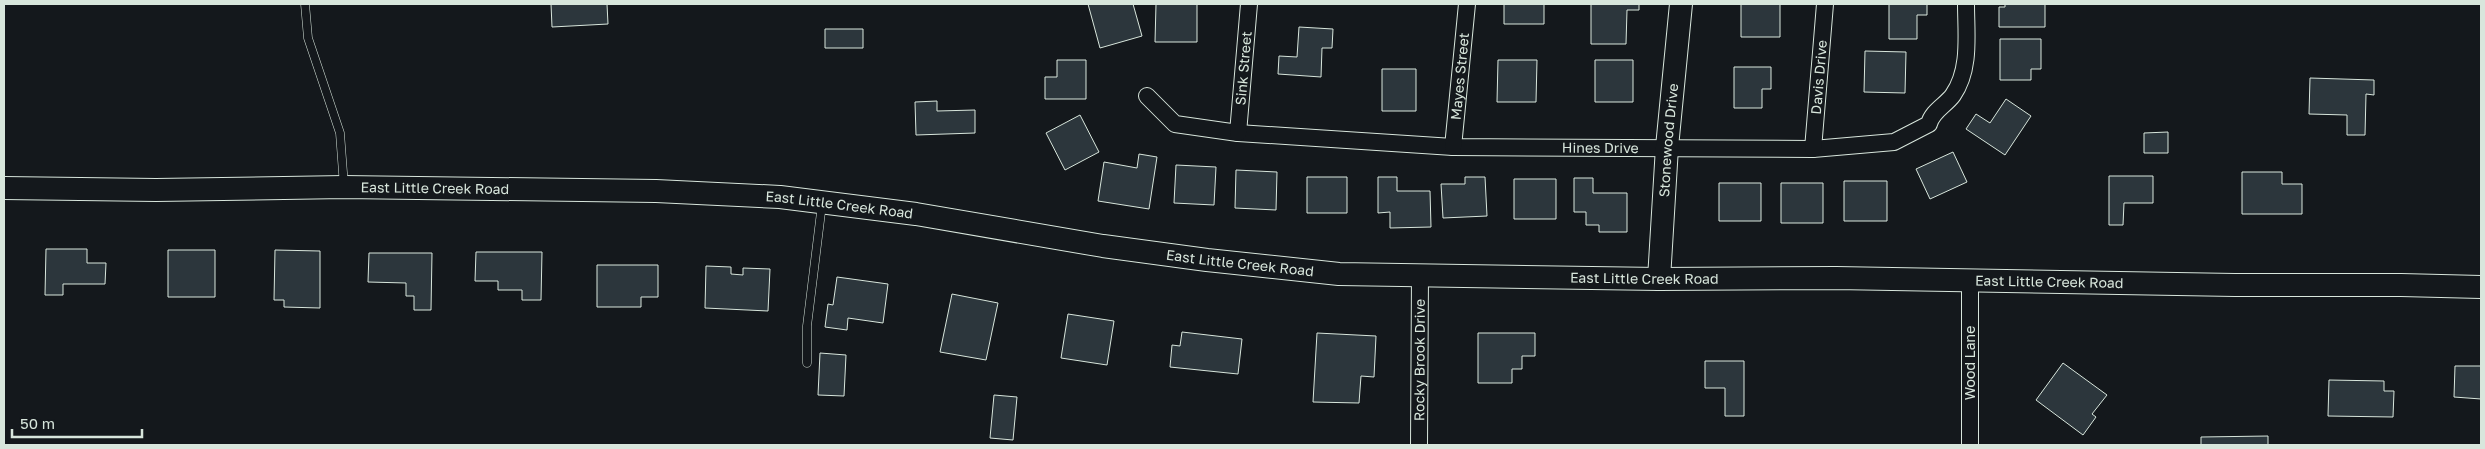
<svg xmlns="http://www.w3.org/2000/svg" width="2485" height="449" viewBox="0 0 2485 449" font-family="'Golos Text',sans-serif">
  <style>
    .building { fill: #2c363c; stroke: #d8e6dc }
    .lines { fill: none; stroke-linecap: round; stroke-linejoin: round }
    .lane-casing { stroke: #d8e6dc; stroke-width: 9 }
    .street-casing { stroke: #d8e6dc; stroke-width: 18 }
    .secondary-casing { stroke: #d8e6dc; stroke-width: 24 }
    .lane { stroke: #14181c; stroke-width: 8 }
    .street { stroke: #14181c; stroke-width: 16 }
    .secondary { stroke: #14181c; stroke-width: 22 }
    .labels { text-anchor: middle; stroke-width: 4; stroke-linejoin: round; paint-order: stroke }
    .street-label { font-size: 14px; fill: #d8e6dc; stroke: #14181c }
  </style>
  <rect width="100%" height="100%" fill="#14181c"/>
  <path class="building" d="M551 4H607L608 24 552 27Z
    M1088 4H1133L1142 36 1100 48Z
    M1156 4H1197V42H1155Z
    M1504 4H1544V24H1504Z
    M1591 4H1639V10H1627L1626 44H1591Z
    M1741 4H1780V37H1741Z
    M1889 4H1927V15H1917V39H1889Z
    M2005 4H2045V27H1999V7H2005Z
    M1299 27 1333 29 1332 48H1322L1321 77 1278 74 1279 56 1297 57Z
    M825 29H863V48H825Z
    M2000 39H2041V69H2031V80H2000Z
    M1865 51 1906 52 1905 93 1864 92Z
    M1057 60H1086V99H1045V77H1057Z
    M1498 60H1537L1536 102H1497Z
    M1595 60H1633V102H1595Z
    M1734 67H1771V89H1762V108H1734Z
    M1382 69H1416V111H1382Z
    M2310 78 2374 80V95L2366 94 2365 135H2347V115L2309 114Z
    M2006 99 2031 116 2005 155 1966 129 1976 114 1990 123Z
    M937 101V111L975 110V133L916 135 915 102Z
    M1080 115 1099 152 1065 170 1046 133Z
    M2168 132V153H2144V133Z
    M1953 152 1967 182 1930 199 1916 169Z
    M1139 154 1157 157 1149 209 1098 201 1104 162 1137 168Z
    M1176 165 1216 167 1214 205 1174 203Z
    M1236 170 1277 172 1276 210 1235 208Z
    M2242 172H2282V184H2302V214H2242Z
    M2109 176H2153V203H2124L2123 225H2109Z
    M1307 177H1347V213H1307Z
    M1378 177H1397V191H1430L1431 227 1390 228V212L1378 213Z
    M1465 177H1485L1487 216 1443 218 1441 184H1465Z
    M1574 178H1593V193H1627V232H1599V225H1586V212H1574Z
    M1514 179H1556V219H1514Z
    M1844 181H1887V221H1844Z
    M1719 183H1761V221H1719Z
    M1781 183H1823V223H1781Z
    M46 249H87V263H106L105 284H63V295H45Z
    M168 250H215V297H168Z
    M275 250 320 251V308L284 307V300H274Z
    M476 252H542L541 300H522V290H498V281H475Z
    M369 253H432L431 310H414V296H406V283L368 282Z
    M597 265H658V297H641V307H597Z
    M706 266 731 267V274L743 275V268L770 269 768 311 705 308Z
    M837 277 888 284 883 323 848 318 847 330 825 327 828 304 833 305Z
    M952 294 998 303 986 360 940 352Z
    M1068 314 1114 321 1107 365 1061 358Z
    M1182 332 1242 339 1238 374 1170 367 1172 345 1180 346Z
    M1317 333 1376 336 1374 377 1361 376 1359 403 1313 402Z
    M1478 333H1535V356H1522V369H1512V383H1478Z
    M820 353 846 355 844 396 818 395Z
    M1705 361H1744V416H1725V388H1705Z
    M2063 363 2107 395 2092 414 2096 417 2083 435 2036 400Z
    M2455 366H2481V399L2454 397Z
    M2329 380 2384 381V391H2394L2393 417 2328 416Z
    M994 395 1017 397 1013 440 990 438Z
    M2268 436V445H2201V437Z"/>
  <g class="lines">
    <g class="lane-casing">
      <path id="lane" d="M305 4 308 38 340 133 344 186
        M807 363V326L822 204"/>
    </g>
    <g class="street-casing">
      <g id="street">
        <path id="s1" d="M1147 96 1175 124 1238 133 1453 147 1813 149 1894 142 1929 124C1932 111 1946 105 1953 95 1971 69 1966 34 1966 4"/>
        <path id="s2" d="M1238 133 1249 4"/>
        <path id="s3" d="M1453 147 1467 4"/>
        <path id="s4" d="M1813 149 1825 4"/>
        <path d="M1970 280V445"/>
        <path id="s5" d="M1419 445 1420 275"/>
      </g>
    </g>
    <g class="secondary-casing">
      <g id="secondary">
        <path id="s6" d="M4 188 156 190 344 187 656 191 780 197 916 214 1103 246 1207 260 1339 274 1659 279 1836 278 2235 285H2401L2481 287"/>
        <path id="s7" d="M1659 279 1667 147 1681 4"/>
      </g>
    </g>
    <use href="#lane" class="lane"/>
    <use href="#street" class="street"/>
    <use href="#secondary" class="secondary"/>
  </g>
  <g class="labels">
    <g class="street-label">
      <text dy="5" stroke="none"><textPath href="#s2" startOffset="65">Sink Street</textPath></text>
      <text dy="5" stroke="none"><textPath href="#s3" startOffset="71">Mayes Street</textPath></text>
      <text dy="5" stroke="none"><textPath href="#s4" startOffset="72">Davis Drive</textPath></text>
      <text dy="5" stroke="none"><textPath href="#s7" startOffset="139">Stonewood Drive</textPath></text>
      <text dy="5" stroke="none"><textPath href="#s1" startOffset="466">Hines Drive</textPath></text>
      <text dy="5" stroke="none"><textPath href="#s6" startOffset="431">East Little Creek Road</textPath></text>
      <text dy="5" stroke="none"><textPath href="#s6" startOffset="836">East Little Creek Road</textPath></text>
      <text dy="5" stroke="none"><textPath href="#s6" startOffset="1241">East Little Creek Road</textPath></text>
      <text dy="5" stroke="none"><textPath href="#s6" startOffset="1646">East Little Creek Road</textPath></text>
      <text dy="5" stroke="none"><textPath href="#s6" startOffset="2051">East Little Creek Road</textPath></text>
      <text dy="5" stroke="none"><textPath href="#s5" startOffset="85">Rocky Brook Drive</textPath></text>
      <text transform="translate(1970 363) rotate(-90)" y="5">Wood Lane</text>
    </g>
  </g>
  <rect width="2485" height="449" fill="none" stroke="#d8e6dc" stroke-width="10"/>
  <path d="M12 429v8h130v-8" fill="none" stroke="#d8e6dc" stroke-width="2.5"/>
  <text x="20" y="429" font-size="15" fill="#d8e6dc" stroke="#14181c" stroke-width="4" paint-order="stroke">50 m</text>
</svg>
